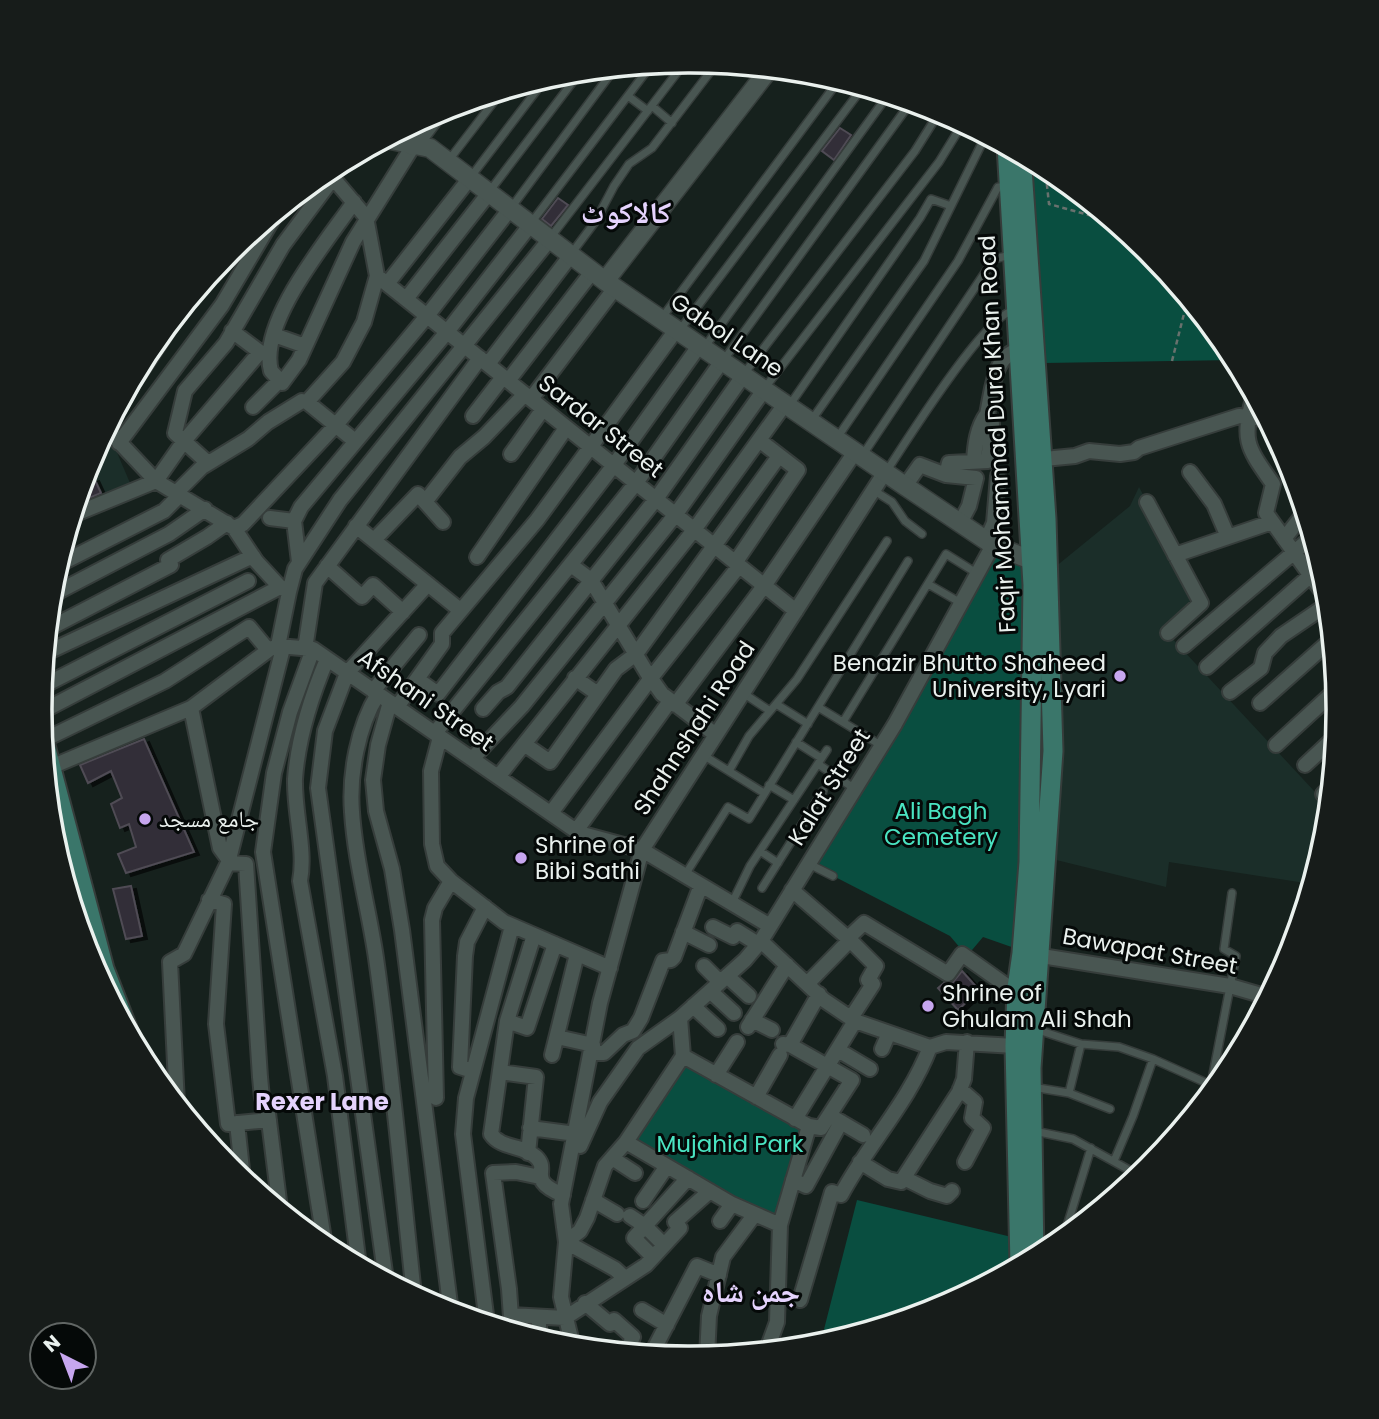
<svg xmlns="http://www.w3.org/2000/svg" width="1379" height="1419" viewBox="0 0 1379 1419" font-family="Poppins,'Noto Naskh Arabic',sans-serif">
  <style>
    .built { fill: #1b2e29 }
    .green { fill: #094e40 }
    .building { fill: #312e37; stroke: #4f4b54; stroke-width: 2; filter: url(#shadow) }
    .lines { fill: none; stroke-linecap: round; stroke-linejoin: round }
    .service-casing { stroke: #363d3b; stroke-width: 10 }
    .minor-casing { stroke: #363d3b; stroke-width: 18 }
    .tertiary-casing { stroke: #363d3b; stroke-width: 21 }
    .secondary-casing { stroke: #363d3b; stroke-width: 23 }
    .path { stroke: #68716d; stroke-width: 2.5; stroke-dasharray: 5 3.5; stroke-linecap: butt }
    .service { stroke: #495652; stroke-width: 7 }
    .minor { stroke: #495652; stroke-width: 14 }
    .tertiary { stroke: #495652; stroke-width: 18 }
    .secondary { stroke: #3a766a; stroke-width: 19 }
    .poi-dot { fill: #c7a6ef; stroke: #050908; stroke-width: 2.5 }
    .labels { text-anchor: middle; stroke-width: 6; stroke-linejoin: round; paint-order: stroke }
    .street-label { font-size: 23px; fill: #eaf1ee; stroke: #050908 }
    .poi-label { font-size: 23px; fill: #eaf1ee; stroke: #050908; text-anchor: start }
    .park-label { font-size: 23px; fill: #4ae4c2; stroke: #050908 }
    .neighbourhood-label { font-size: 24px; font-weight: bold; fill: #e5d3fd; stroke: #050908 }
    .district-label { font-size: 30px; font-weight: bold; fill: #e5d3fd; stroke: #050908 }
    .rim { fill: none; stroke: #eaf1ee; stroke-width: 3.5 }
  </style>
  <defs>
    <filter id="shadow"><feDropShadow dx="5" dy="3" stdDeviation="0" flood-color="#0009"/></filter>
  </defs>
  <rect width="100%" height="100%" fill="#16211d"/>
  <path class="built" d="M107 429 133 490 73 515 90 461Z
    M1139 487 1201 603 1168 634 1329 807 1326 837 1313 880 1305 883 1169 862 1166 887 1036 855 1033 585 1130 506Z"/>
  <path class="green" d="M1029 158 1051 170 1149 251 1230 349 1235 360 1044 363Z
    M993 546 1033 572 1037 956 983 937 967 956 950 936 808 863Z
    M683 1056 809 1126 780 1225 626 1142Z
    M857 1200 1037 1243V1256L938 1309 820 1345Z"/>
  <path class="building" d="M840 128 851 135 834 160 822 151Z
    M558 198 568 205 551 226 542 219Z
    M94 478 101 493 77 503 83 483Z
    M144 739 194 852 126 873 118 854 136 847 129 824 120 828 111 804 122 798 111 771 88 783 80 765Z
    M131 886 142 936 126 939 113 889Z
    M962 971 979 990 958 1010 938 988 944 983 953 982Z"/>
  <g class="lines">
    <g class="service-casing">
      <path id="service" d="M628 96 648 111
        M652 106 672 123
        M449 160 502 91
        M470 178 546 78
        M489 192 581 71
        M511 208 615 68
        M531 223 652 64
        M550 238 686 61
        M571 254 595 222 614 186 629 164 652 148 717 63
        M661 319 839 80
        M679 331 863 87
        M704 348 888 95
        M723 361 911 102
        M743 375 915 151 940 111
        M764 389 939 162 963 123
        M789 406 920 218 931 199 951 206
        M811 421 924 261 986 135
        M837 438 958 261 998 187H1009
        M862 456 994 259 1011 255
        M886 472C905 443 986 314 1013 311
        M873 490 892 502 905 521 922 534
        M928 584 961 603
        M743 693 770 711
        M776 704 808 724
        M818 707 882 746
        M843 722 946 554 978 574
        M796 742 821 758
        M703 755 764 793
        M818 764 855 789
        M729 771 749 736 797 679 887 541
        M769 785 794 800
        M760 851 778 863
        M809 864 833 876
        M685 875 728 807 749 819 908 561
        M762 888 823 791
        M732 903 750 866 827 750
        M1035 1029 1081 1044 1119 1047 1153 1059
        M1032 1087 1069 1093 1110 1109
        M1069 1093 1081 1044
        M1209 1095 1236 956 1224 949 1232 893
        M1034 1131 1073 1139 1140 1176
        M1114 1161 1133 1116 1153 1059 1211 1085
        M1121 1191 1134 1172
        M1063 1239 1091 1148"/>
    </g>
    <g class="minor-casing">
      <path id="minor" d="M354 202C327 241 258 323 271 371L282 383 299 360 353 242 413 146
        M377 276 796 611
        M387 284 470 178
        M406 299 489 193
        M274 335 305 346
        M488 364 571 255
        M508 381 592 272
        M126 394 183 308
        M1254 395C1241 441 1247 447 1273 484L1266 513 1328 600
        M531 399 615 288
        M307 402 343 362 364 322 377 276 366 217 328 172
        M253 407 280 380
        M473 416 503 377
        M107 429 156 481 234 528 256 561 280 587 289 592 278 646
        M119 443 222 305 277 212
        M511 454 543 409
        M1034 460 1075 456 1089 451 1120 454 1134 452 1139 448 1239 416 1267 419
        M974 461C975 445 977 427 987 414
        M208 463 175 433 185 391 226 343 283 245 333 178
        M1190 472 1214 504 1228 537
        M946 475 976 478 969 506 960 523
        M905 486 920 465 946 475 949 463 988 461 992 424 987 414C993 388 993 350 1026 349
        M176 493 202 467 248 439 268 422 302 401 307 402 355 441
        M425 502 460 457 484 437 525 394
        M1147 502 1201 603 1168 633
        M73 515 156 481 184 441 260 352 232 331
        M270 518 294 521
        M356 526 460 610
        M234 528 243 524 336 425 427 316 510 209
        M1284 539 1305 512
        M374 540 418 494 443 522
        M986 541 994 523 998 476
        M1175 555 1272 522
        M477 557 566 428
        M299 562 294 521 301 507 447 332 531 224
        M735 563 798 470 759 440
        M58 565 164 511 180 495
        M571 565 591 580 647 673 662 694 716 735
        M327 566 362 597 373 585 403 612
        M289 592 295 569 340 500 550 239
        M52 595 169 534 205 509
        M48 629 171 565 168 560 207 537 227 523
        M1184 646 1312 537
        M305 649 315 583 480 358
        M313 649 290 712 274 773 263 852 325 1246
        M46 653 253 556
        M327 659C311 697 298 737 295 779 294 812 306 850 300 881L335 1076 359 1266
        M1207 667 1311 575
        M575 678 598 694
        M417 679 438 694 614 465 699 346
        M43 686 248 581
        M373 691 419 635
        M1230 692 1261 668 1265 653 1281 636 1328 604
        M378 694C358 726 349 774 352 812 355 861 369 910 376 958 392 1070 402 1183 414 1295
        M390 702 378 745 373 780 376 811 392 869 402 930 451 1312
        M1260 703 1332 639
        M675 705 764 586 855 452
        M397 707 442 644V633L537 520 676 330
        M191 708 220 848 228 859
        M483 709 498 692 507 687 656 499 743 376
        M41 712 280 587
        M435 733 636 483 722 361
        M440 737 431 771 432 844 437 866 451 881 504 922 610 968
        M44 740 165 681 249 627 268 650
        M524 744 550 762 616 669 636 654 779 456
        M1276 745 1337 689
        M472 759 522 706 676 514 764 390
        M1305 765 1336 736
        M51 767 191 708 270 649 278 646 313 649 579 833 642 850 770 926
        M498 777 694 530 785 404
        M1323 794 1331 787
        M551 813 651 678 739 566
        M576 831 670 701
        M228 863 246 864 260 1077 262 1098 267 1105 280 1209
        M792 890 850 940 876 966 868 980 873 984 851 1018
        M209 900 224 904 216 1024 228 1124 269 1120
        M713 927 733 937 737 931 758 944
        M683 932 709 945
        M534 935 507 1021 491 1134C501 1149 523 1145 536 1157 551 1171 525 1179 563 1195
        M848 938 864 923 948 974 962 954 1007 986 1017 988
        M761 941 824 1000 855 1021 930 1047 946 1042 1015 1046
        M1029 954 1230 986 1268 997
        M704 966 720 982
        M727 976 749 996
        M807 984 850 940
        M710 991 734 1013
        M693 1006 718 1029
        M752 1020 772 1030
        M507 1021 527 1028 555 944
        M748 1027 787 965
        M557 1037 593 1045
        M783 1044 790 1045 852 1080 821 1128 809 1126
        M790 1045 819 994
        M882 1049 889 1033
        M838 1050 870 1069
        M592 1053H604L623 1035 633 1031 641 1018 663 961 671 960 674 957 701 885
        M552 1055 577 954
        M683 1056 809 1126 780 1225 777 1322 769 1344V1351
        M473 1071 460 1067 465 956 467 942 485 907
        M500 1072 536 1077 528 1153
        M716 1075 737 1042
        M960 1089 975 1102 972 1118 983 1128 965 1162
        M756 1097 780 1055
        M436 1098 432 920 435 908 451 881
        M177 1104 170 962 184 954 187 948 228 863 283 648
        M834 1118 863 1135
        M795 1119 855 1021
        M237 1123 243 1179
        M530 1128 576 1134
        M626 1142 732 1204 780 1225
        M580 1146 600 1102 638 1048 680 1018
        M612 1158 635 1173
        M860 1162 888 1179 901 1182 959 1092 964 1079 967 1042
        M904 1178 930 1191 947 1196 952 1191
        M793 1180 806 1186 841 1122
        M593 1200 617 1214
        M643 1201 667 1166
        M630 1216 645 1226 664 1245
        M720 1221 732 1204
        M653 1257 634 1238 688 1178
        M625 1278 615 1269 566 1242 580 1231 587 1218 605 1166 626 1142 683 1056 680 1018 745 960 761 941 895 724 993 545
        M386 1280 318 788 325 731 347 673 428 584
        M800 1300 832 1192 841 1195C868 1144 909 1102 930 1047
        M585 1303 610 1324 614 1320 633 1337 629 1346
        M642 1310 667 1325
        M511 1315 565 1318 646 1265 680 1228 675 1222 710 1191
        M539 1318V1339
        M487 1323 463 1134 466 1098 512 926
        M512 1331 509 1289 493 1173 516 1172 540 1177
        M573 1347 561 1297 566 1242 561 1204 600 1003 642 850 885 472
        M651 1355 697 1266 719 1275
        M707 1357 709 1316 723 1257 755 1214"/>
    </g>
    <g class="tertiary-casing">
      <path id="tertiary" d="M386 139 430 148 605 281 905 486 993 545 1031 560 1044 562
        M413 146 439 111
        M605 281 770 68"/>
    </g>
    <g class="secondary-casing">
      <path id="secondary" d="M1007 146 1033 585 1029 862 1022 953 1017 988 1015 1046 1020 1265
        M1021 154 1046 519 1053 751 1031 1068 1034 1258
        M43 738 104 969 127 1028"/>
    </g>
    <path class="path" d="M1045 167 1049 204 1114 222
      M1172 361 1188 298"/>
    <use href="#service" class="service"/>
    <use href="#minor" class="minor"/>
    <use href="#tertiary" class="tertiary"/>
    <use href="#secondary" class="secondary"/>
  </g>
  <g class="poi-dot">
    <circle cx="1120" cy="676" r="7"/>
    <circle cx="145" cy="819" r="7"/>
    <circle cx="521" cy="858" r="7"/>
    <circle cx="928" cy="1006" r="7"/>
  </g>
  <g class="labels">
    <g class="street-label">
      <text transform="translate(727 335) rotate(34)" y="8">Gabol Lane</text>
      <text transform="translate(601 426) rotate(38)" y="8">Sardar Street</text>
      <text transform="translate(997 434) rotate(-93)" y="8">Faqir Mohammad Dura Khan Road</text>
      <text transform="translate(426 700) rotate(35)" y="8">Afshani Street</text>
      <text transform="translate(694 728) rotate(-57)" y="8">Shahnshahi Road</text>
      <text transform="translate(829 787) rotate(-58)" y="8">Kalat Street</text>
      <text transform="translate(1150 951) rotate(10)" y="8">Bawapat Street</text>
    </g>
    <g class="poi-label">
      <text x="1106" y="671" text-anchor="end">Benazir Bhutto Shaheed<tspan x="1106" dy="26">University, Lyari</tspan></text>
      <text x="159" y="827">جامع مسجد</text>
      <text x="535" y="853">Shrine of<tspan x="535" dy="26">Bibi Sathi</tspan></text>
      <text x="942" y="1001">Shrine of<tspan x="942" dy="26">Ghulam Ali Shah</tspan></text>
    </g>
    <g class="park-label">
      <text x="941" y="819">Ali Bagh<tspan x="941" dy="26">Cemetery</tspan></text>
      <text x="730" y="1152">Mujahid Park</text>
    </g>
    <g class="neighbourhood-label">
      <text x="322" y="1110">Rexer Lane</text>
    </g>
    <g class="district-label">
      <text x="626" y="223">کالاکوٹ</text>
      <text x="751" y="1302">جمن شاہ</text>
    </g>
  </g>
  <path d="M0 0H1379V1419H0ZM688 73H690A636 636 0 0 1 1326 709V710A636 636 0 0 1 690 1346H688A636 636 0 0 1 52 710V709A636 636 0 0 1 688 73Z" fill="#171c1a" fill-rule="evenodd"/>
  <path class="rim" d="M688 73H690A636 636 0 0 1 1326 709V710A636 636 0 0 1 690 1346H688A636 636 0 0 1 52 710V709A636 636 0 0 1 688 73Z"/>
  <g transform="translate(63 1356) rotate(318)"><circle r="33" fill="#050908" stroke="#616664" stroke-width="2"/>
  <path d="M0-5L12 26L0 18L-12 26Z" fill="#c7a6ef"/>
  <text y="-10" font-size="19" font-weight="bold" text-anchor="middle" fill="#eaf1ee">N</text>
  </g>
</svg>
